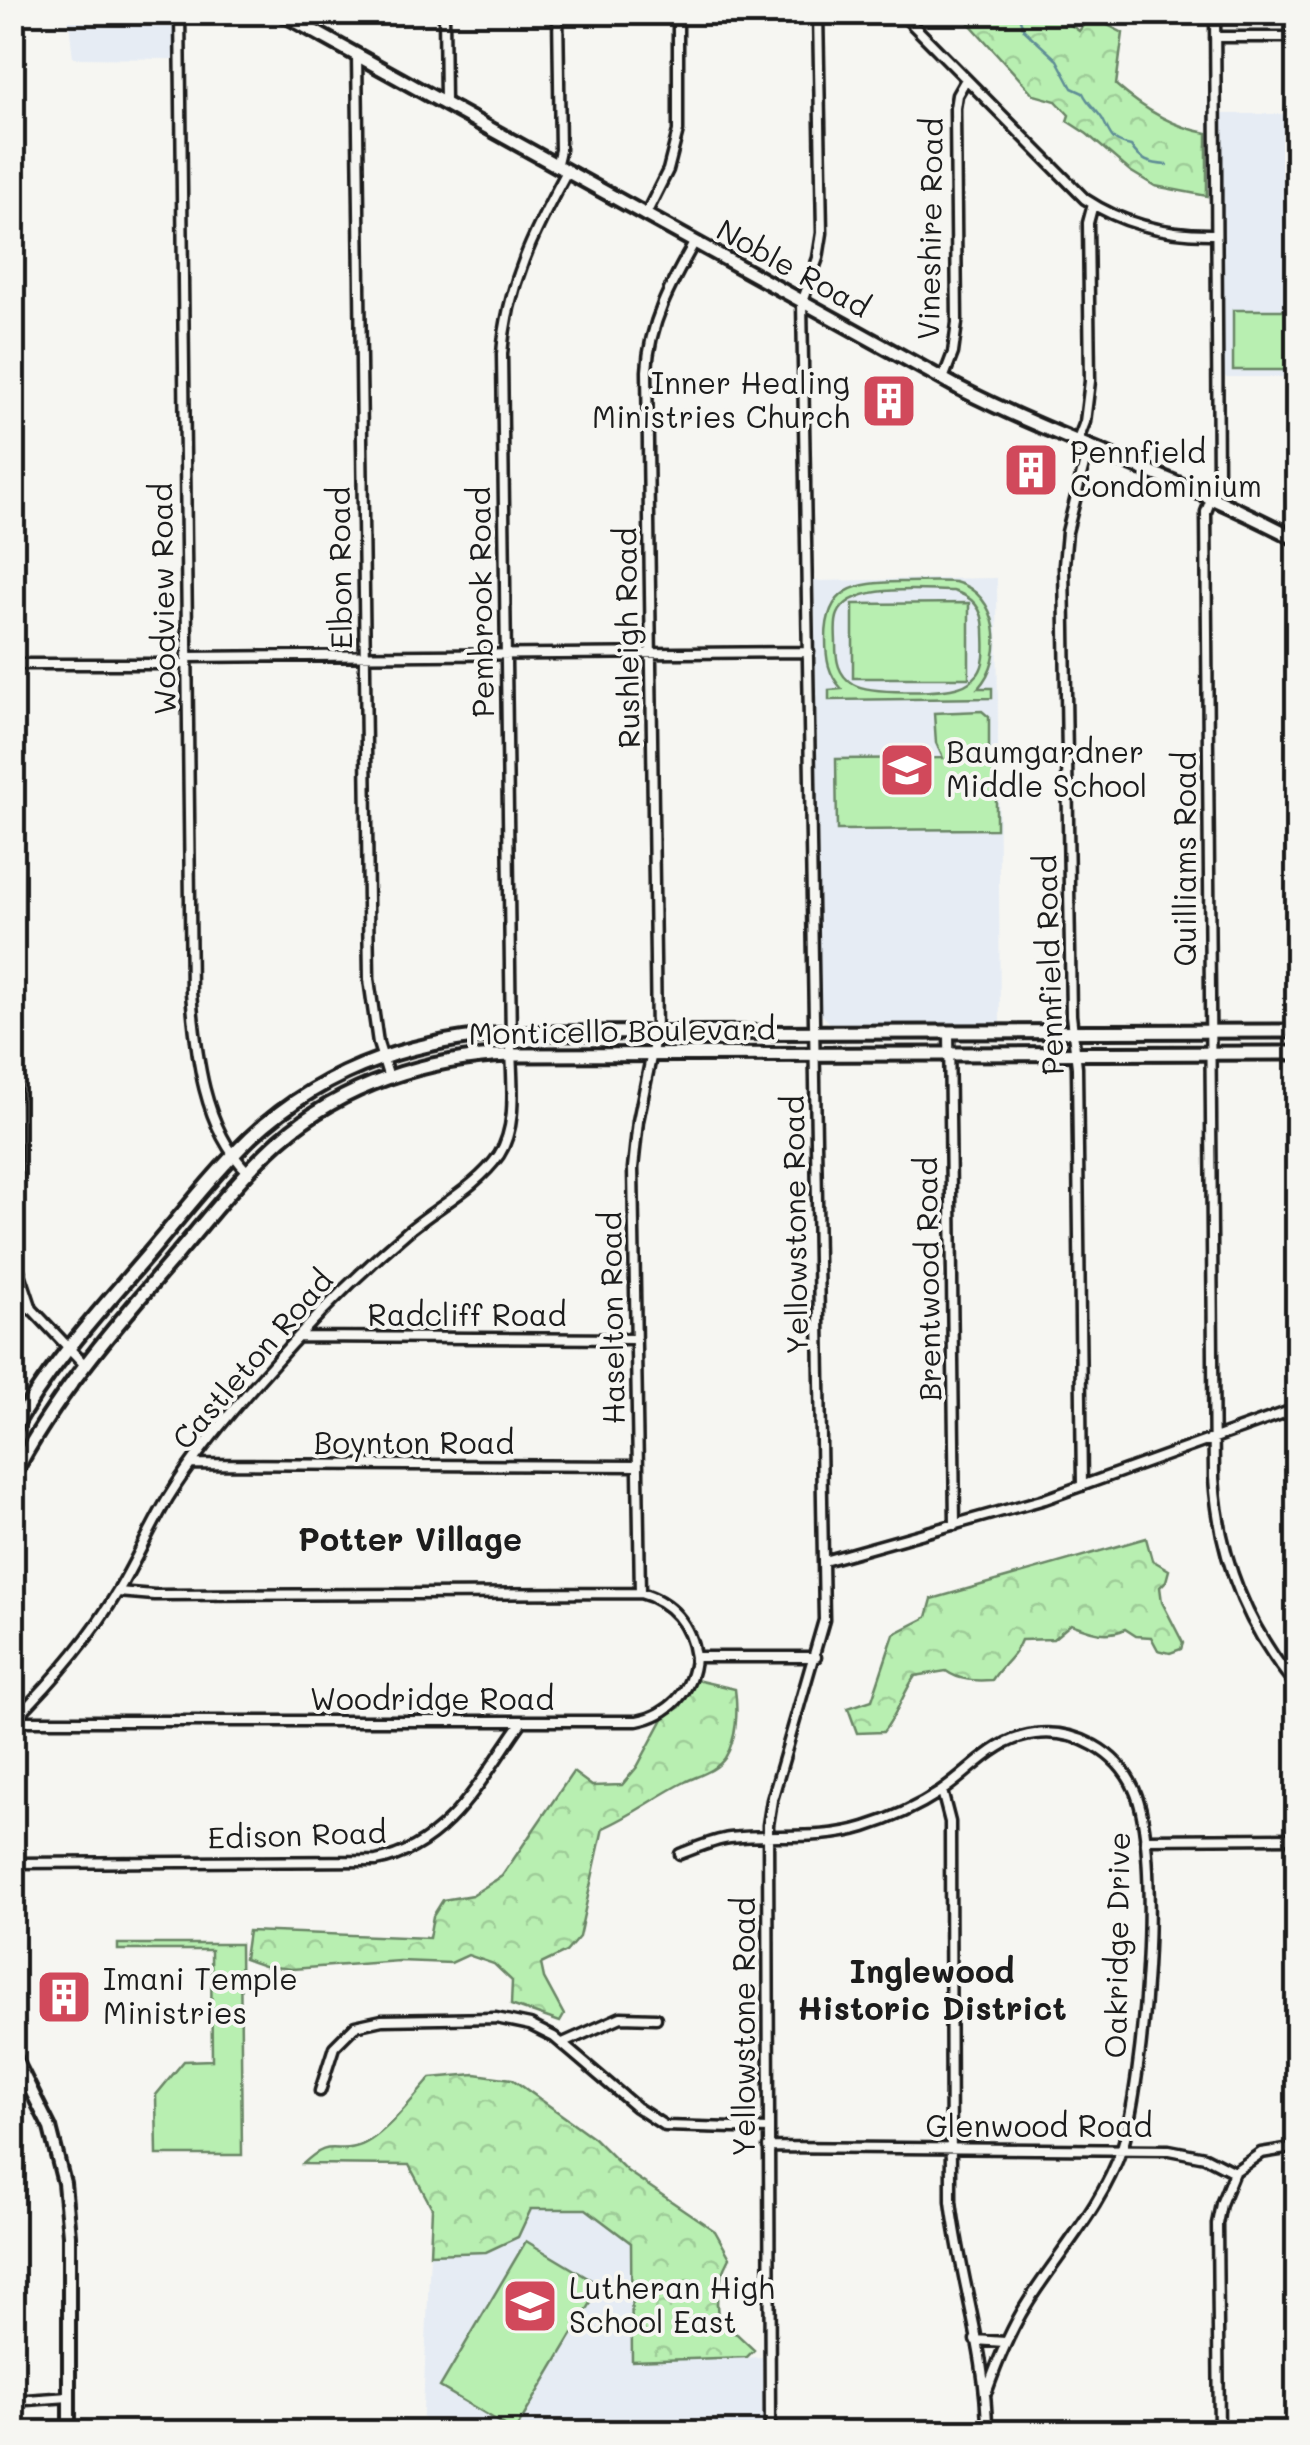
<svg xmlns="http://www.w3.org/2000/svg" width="1310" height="2445" viewBox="0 0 1310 2445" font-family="Mali,sans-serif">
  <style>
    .built { fill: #e6ecf4 }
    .green { fill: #b8efb1; stroke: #6a8666; stroke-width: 2.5; fill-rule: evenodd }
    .forest { fill: url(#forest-crowns); stroke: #6a8666; stroke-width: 2.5 }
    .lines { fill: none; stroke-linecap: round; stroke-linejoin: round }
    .stream { stroke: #5f8e96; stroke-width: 2.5 }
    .minor-casing { stroke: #1c1c1c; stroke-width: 15 }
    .tertiary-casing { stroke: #1c1c1c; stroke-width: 18 }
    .secondary-casing { stroke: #1c1c1c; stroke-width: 19 }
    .minor { stroke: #f6f6f2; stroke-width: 8 }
    .tertiary { stroke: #f6f6f2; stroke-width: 10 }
    .secondary { stroke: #f6f6f2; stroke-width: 11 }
    .labels { text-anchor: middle; stroke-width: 8; stroke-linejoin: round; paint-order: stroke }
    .street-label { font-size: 30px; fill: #1c1c1c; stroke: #f6f6f2 }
    .poi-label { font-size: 30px; fill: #1c1c1c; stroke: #f6f6f2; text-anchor: start }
    .neighbourhood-label { font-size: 32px; font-weight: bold; fill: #1c1c1c; stroke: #f6f6f2 }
  </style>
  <defs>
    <pattern id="forest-crowns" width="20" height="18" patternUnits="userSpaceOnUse" patternTransform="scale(2.5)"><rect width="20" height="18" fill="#b8efb1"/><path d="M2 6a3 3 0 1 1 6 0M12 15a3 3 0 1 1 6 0" fill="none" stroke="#9ecc98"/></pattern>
  </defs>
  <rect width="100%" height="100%" fill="#f6f6f2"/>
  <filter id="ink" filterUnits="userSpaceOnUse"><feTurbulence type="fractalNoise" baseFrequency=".01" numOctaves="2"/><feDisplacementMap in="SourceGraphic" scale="20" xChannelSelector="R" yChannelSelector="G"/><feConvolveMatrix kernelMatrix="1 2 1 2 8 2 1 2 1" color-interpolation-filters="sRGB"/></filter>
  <g filter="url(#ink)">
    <path class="built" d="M68 13H174L175 59 73 58Z
      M1221 114H1297V377H1222Z
      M997 578 1000 1027 833 1026 821 1014 814 581Z
      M432 2208 586 2209 631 2243 632 2361 762 2357 763 2432H422Z"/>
    <path class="green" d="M1233 310H1297V370H1233Z
      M955 582C1000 593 1007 657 978 688H992V698L829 700V690L842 689C828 674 826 659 826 639 826 587 856 583 900 582 918 582 936 581 955 582ZM953 591C972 596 983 609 984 629 984 644 987 661 978 674 973 680 967 685 959 687 941 693 869 694 853 684 838 675 836 660 836 644 836 634 834 623 838 614 851 582 924 591 953 591Z
      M969 603V678H853V604Z
      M982 711 989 717V757L996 758V829L837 830 836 759 943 758 936 743 934 713Z
      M118 1944H240L242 2155H157L156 2095 184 2061 212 2060 211 1950H118Z
      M526 2241 601 2286 515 2431 440 2387Z"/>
    <path class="forest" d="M960 13H1055L1079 31 1090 16 1123 33 1116 85C1142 108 1172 127 1207 133V196L1155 186 1130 171 1087 134 1067 121 1069 115 1056 101 1034 95Z
      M1146 1538 1152 1560 1169 1570 1166 1581 1160 1587 1162 1602 1183 1643 1181 1649 1170 1653 1158 1650 1151 1637 1136 1636 1125 1629C1106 1638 1090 1631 1071 1624L1053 1639 1021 1640C1015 1657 1002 1664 992 1680 975 1681 960 1681 946 1671L915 1676C902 1695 897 1715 883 1732L857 1733 848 1708 872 1700 894 1634 927 1617 932 1599Z
      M696 1680 735 1689C738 1711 737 1739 725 1758 715 1772 699 1775 685 1782 657 1796 633 1815 603 1828L579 1937 566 1952 541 1964 544 1978 564 2015 560 2022 511 2005 512 1981 494 1964 468 1955 451 1963 399 1961 292 1969 264 1966 244 1959 248 1931 429 1938 433 1916 443 1900 472 1895 502 1876 573 1772 592 1786 622 1785 637 1767 664 1717 680 1707Z
      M475 2074 512 2079 594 2138 627 2171 715 2231 730 2258C717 2283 714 2300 720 2327L737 2334 754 2350 747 2357 632 2361 631 2243 586 2209H531L518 2237 486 2252 430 2254 432 2208 409 2165 303 2164C332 2136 334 2156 361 2145 384 2136 415 2096 431 2078Z"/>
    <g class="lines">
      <path class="stream" d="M1017 12 1024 30 1057 60 1072 88 1083 93C1088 104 1097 110 1103 120 1112 137 1110 141 1131 146 1140 161 1150 164 1167 165"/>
      <g class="minor-casing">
        <path id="minor" d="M180 12 191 993C196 1053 203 1128 248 1172
          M444 12 445 103
          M900 12 1085 199C1124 225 1169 235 1216 234
          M1215 12 1218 481 1206 512 1214 1478C1219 1556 1247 1628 1298 1688
          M1215 37H1298
          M357 55 369 979 378 1043 389 1078
          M556 167 560 150 558 12
          M645 216 668 170 678 131V12
          M943 379 953 353 957 323 955 108 957 95 965 81
          M1078 440 1085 422 1090 381 1088 223 1093 204
          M186 657 809 652
          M12 659 17 1264 32 1309 84 1364
          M13 664H186
          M949 1032 955 1525
          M12 1309H32
          M298 1337 636 1339
          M191 1464 638 1466
          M1082 1486 1077 1067 1071 1015 1064 565 1067 532 1089 445
          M824 1561 1045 1499 1298 1408
          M118 1592 154 1595 640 1593C671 1601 691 1625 695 1657
          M640 1593 633 1168 638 1121 656 1033 647 371C649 323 671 284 694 243
          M12 1721H637C669 1715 693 1691 695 1657H816
          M13 1721C52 1682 90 1639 118 1591 136 1561 150 1528 168 1498 194 1455 228 1415 261 1378 306 1326 354 1277 406 1233 436 1207 476 1188 499 1155 519 1124 511 1079 511 1043L502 354C507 286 534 232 566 173
          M942 1791 950 1822 951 2201C960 2279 987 2355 987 2432
          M1145 1839 1298 1838
          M680 1854C696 1848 713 1840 730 1838 776 1833 820 1841 865 1827 891 1819 917 1807 940 1792 972 1771 994 1739 1035 1734 1076 1729 1117 1751 1134 1789 1163 1850 1144 2081 1122 2148 1102 2207 1060 2251 1028 2302 1010 2330 998 2360 987 2391
          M12 1863 376 1861C448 1847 481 1779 521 1723
          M563 2043 621 2017 656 2018
          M320 2091 334 2047 355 2026 382 2020 496 2018 530 2025 554 2037 636 2107 665 2126 768 2129
          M768 2147 1169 2150 1205 2157 1234 2172 1261 2153 1298 2147
          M975 2340 1005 2342
          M12 2401 69 2397
          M770 2432 768 1825 772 1800 824 1620 802 302 818 258 822 233 818 12
          M1219 2432 1217 2224 1221 2204 1234 2172"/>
      </g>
      <g class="tertiary-casing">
        <path id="tertiary" d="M12 2052 50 2128 64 2183 69 2235V2432"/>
      </g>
      <g class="secondary-casing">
        <path id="secondary" d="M279 12 959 388C1069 444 1188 481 1298 540
          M12 1432C48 1367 98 1313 146 1257 180 1217 213 1174 251 1137 329 1064 424 1036 529 1033L1298 1031
          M12 1478C54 1398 110 1332 169 1264 205 1222 239 1177 280 1140 343 1084 429 1058 511 1055L1298 1053"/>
      </g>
      <use href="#minor" class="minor"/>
      <use href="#tertiary" class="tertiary"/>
      <use href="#secondary" class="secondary"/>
    </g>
  </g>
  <defs>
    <g id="building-square" transform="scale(2.875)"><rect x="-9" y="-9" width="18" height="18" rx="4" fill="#d1495b" stroke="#f6f6f2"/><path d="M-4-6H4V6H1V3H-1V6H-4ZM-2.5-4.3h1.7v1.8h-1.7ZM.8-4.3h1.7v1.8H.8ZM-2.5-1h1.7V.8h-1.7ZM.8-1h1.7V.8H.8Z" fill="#fff"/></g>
    <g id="school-square" transform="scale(2.875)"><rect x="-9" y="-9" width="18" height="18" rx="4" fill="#d1495b" stroke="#f6f6f2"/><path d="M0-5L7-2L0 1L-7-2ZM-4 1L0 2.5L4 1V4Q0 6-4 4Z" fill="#fff"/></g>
  </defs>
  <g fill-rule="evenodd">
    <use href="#building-square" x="889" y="401"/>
    <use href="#building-square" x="1031" y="470"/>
    <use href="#school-square" x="907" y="770"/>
    <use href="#building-square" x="64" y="1997"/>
    <use href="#school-square" x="530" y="2306"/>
  </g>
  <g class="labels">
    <g class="street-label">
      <text transform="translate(931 229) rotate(-89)" y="10">Vineshire Road</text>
      <text transform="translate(793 269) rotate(29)" y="10">Noble Road</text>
      <text transform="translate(341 568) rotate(-91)" y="10">Elbon Road</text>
      <text transform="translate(164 599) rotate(-91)" y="10">Woodview Road</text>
      <text transform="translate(482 602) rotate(-91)" y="10">Pembrook Road</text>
      <text transform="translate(628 638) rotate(-91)" y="10">Rushleigh Road</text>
      <text transform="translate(1186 859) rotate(-90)" y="10">Quilliams Road</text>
      <text transform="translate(1050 965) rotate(-92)" y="10">Pennfield Road</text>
      <text transform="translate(622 1032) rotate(-1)" y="10">Monticello Boulevard</text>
      <text transform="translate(796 1225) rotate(-91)" y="10">Yellowstone Road</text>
      <text transform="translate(929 1279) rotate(-91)" y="10">Brentwood Road</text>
      <text x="467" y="1326">Radcliff Road</text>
      <text transform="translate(613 1318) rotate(-91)" y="10">Haselton Road</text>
      <text transform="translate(253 1360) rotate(-49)" y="10">Castleton Road</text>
      <text x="414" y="1454">Boynton Road</text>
      <text x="432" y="1710">Woodridge Road</text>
      <text transform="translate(297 1836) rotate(-2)" y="10">Edison Road</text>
      <text transform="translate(1118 1945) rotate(-89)" y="10">Oakridge Drive</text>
      <text transform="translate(745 2027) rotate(-90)" y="10">Yellowstone Road</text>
      <text x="1039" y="2137">Glenwood Road</text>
    </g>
    <g class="poi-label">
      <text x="850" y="394" text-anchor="end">Inner Healing<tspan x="850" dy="34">Ministries Church</tspan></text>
      <text x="1070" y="463">Pennfield<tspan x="1070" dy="34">Condominium</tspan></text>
      <text x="946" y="763">Baumgardner<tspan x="946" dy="34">Middle School</tspan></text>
      <text x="103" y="1990">Imani Temple<tspan x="103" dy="34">Ministries</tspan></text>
      <text x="569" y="2299">Lutheran High<tspan x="569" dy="34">School East</tspan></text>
    </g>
    <g class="neighbourhood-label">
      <text x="410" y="1551">Potter Village</text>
      <text x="932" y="1983">Inglewood<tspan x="932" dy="37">Historic District</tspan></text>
    </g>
  </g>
  <rect width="1310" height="2445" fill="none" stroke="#f6f6f2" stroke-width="50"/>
  <rect x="25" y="25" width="1260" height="2395" fill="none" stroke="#1c1c1c" stroke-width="4" filter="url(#ink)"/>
</svg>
